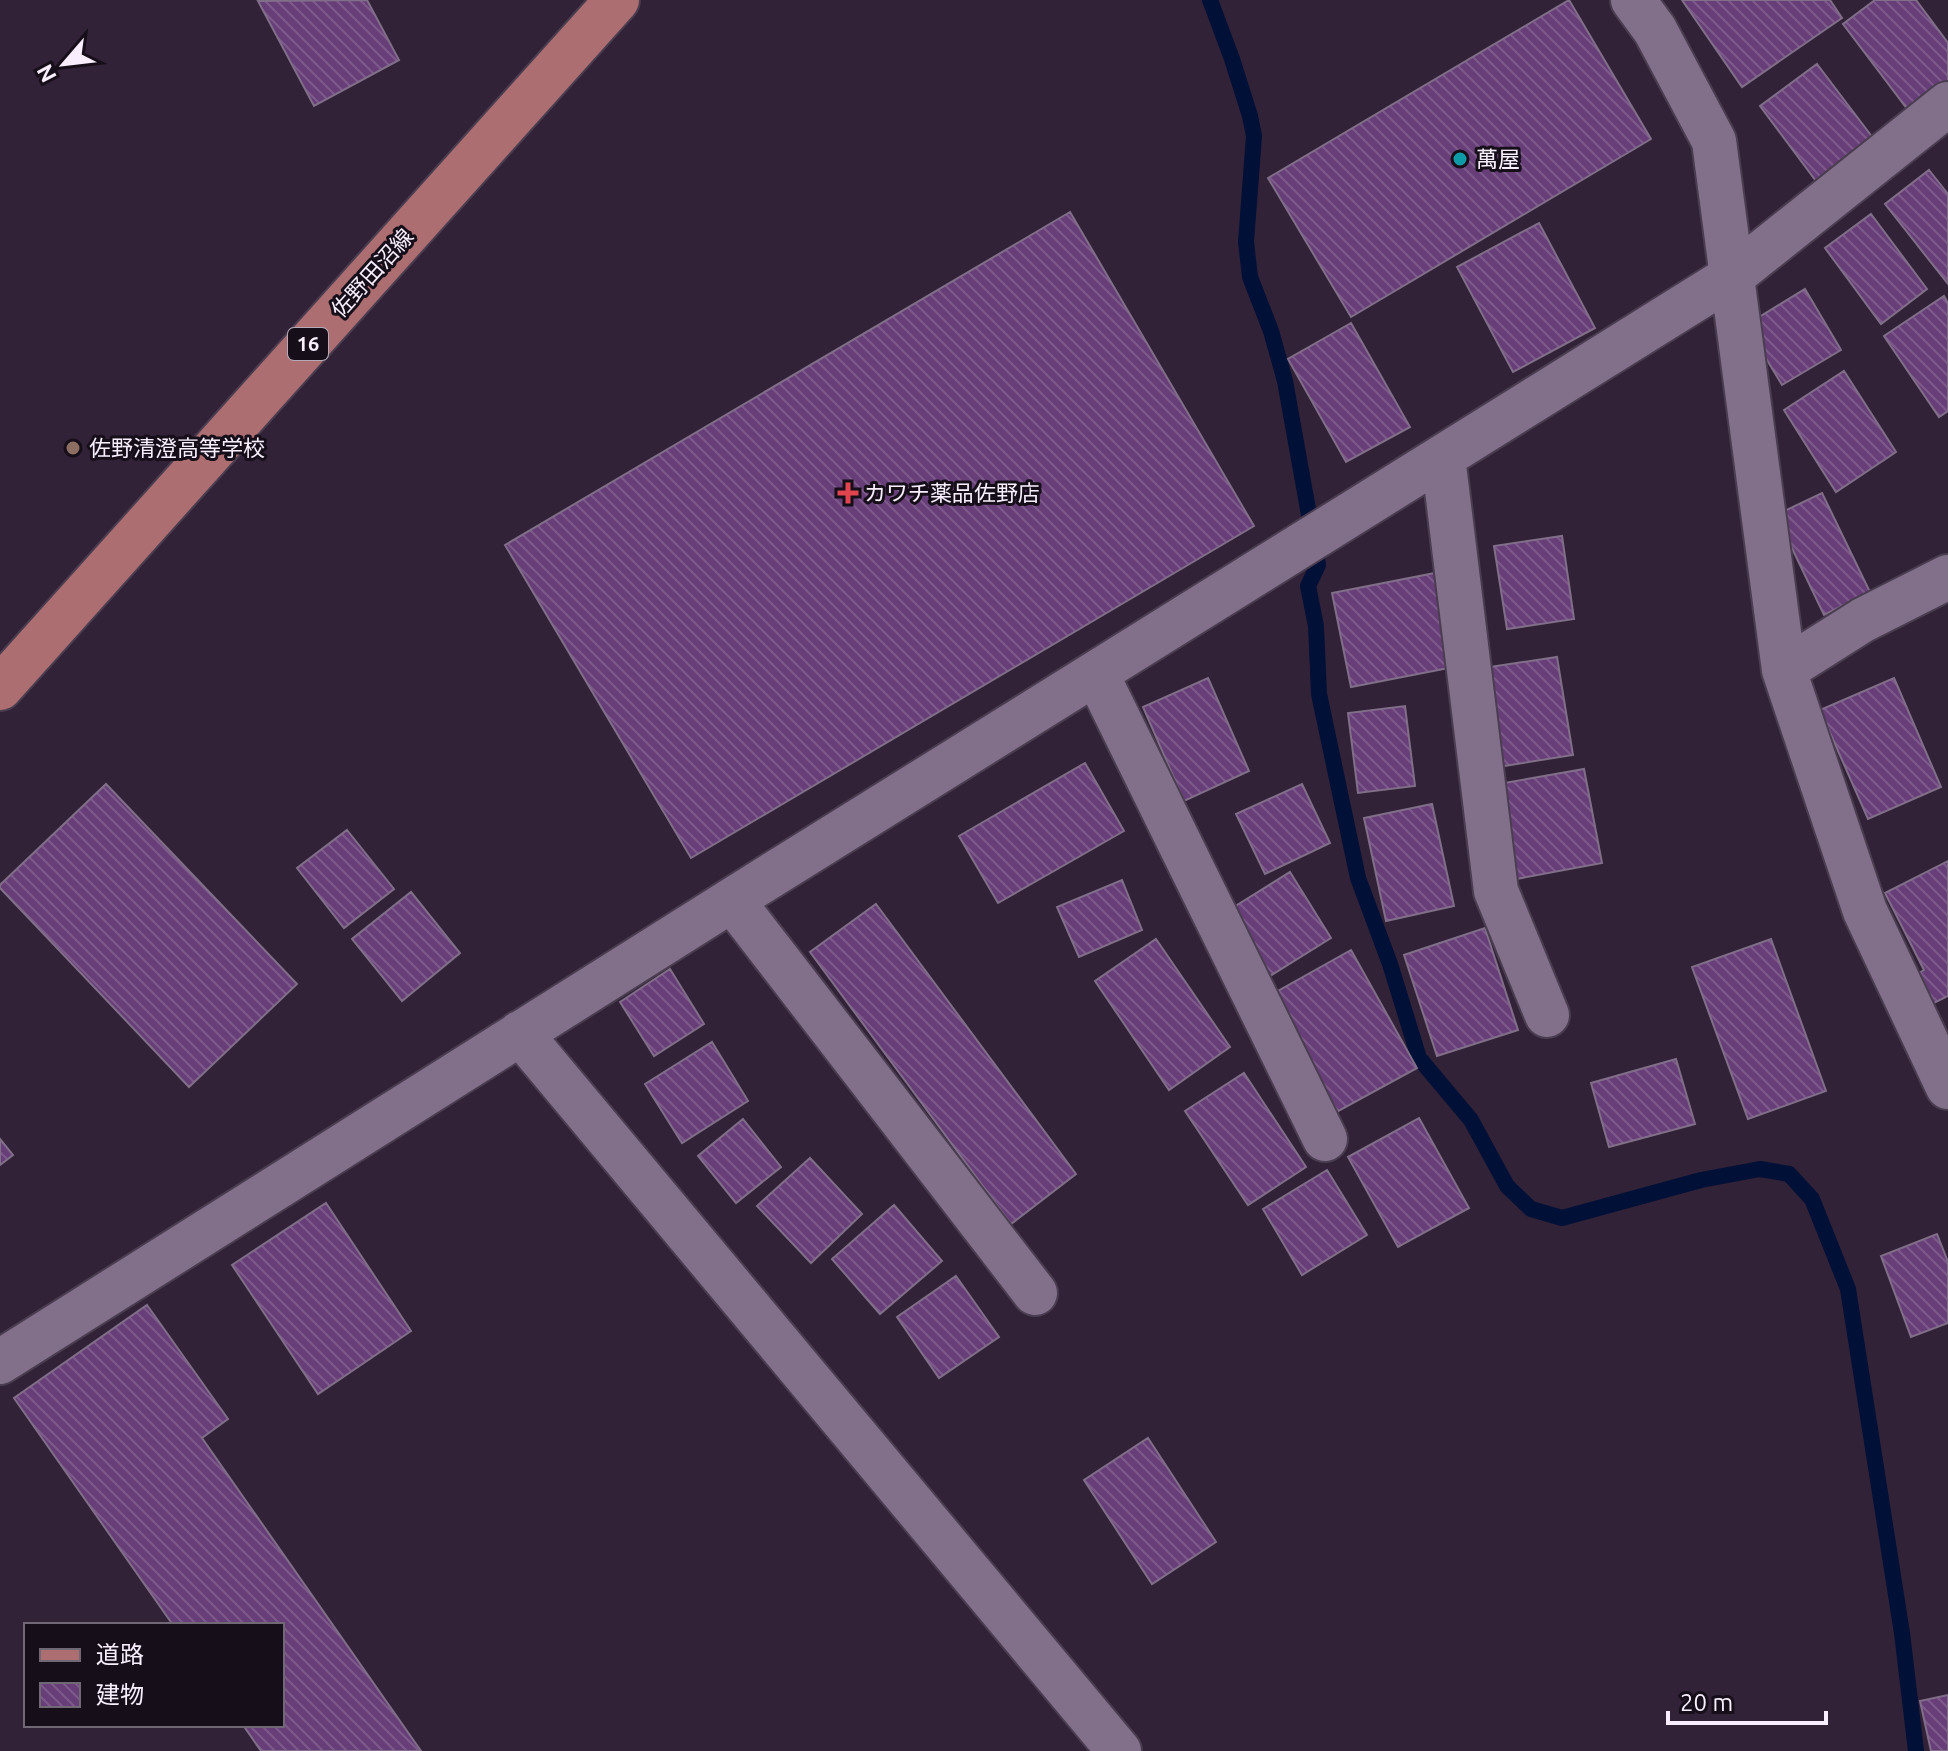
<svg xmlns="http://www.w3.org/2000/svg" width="1948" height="1751" viewBox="0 0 1948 1751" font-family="Ubuntu,'Noto Sans JP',sans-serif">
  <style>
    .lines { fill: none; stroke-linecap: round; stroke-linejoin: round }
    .stream { stroke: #001037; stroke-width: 16 }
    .building { fill: url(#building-back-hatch); stroke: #816f89; stroke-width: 2 }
    .minor-casing { stroke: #4a3d50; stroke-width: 48 }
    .major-casing { stroke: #4a3d50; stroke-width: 48 }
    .minor { stroke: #82708b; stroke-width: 44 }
    .major { stroke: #ad6e72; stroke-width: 44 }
    .culture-dot { fill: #0f9aa8; stroke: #160f19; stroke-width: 3 }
    .education-dot { fill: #8d6e63; stroke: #160f19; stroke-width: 3 }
    .health-dot { fill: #e0444e; stroke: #160f19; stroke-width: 3 }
    .labels { text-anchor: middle; stroke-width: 6; stroke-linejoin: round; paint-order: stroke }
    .shield { fill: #160f19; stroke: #b4abb9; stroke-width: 2 }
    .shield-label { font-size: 20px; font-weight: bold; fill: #f8eefd }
    .poi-label { font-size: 22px; fill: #f8eefd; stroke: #160f19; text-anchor: start }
    .street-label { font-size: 22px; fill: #f8eefd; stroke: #160f19 }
  </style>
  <defs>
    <pattern id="building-back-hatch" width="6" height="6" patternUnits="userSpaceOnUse" patternTransform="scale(2)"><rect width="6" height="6" fill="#673e78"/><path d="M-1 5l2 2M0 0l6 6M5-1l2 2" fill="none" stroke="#7e5a8c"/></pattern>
  </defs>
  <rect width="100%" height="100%" fill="#322238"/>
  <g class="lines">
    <path class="stream" d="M1210 0 1232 59 1250 116 1254 136 1246 242 1250 277 1271 331 1285 381 1318 565 1308 586 1316 626 1319 694 1358 878 1390 964 1419 1058 1471 1120 1507 1186 1531 1209 1562 1218 1701 1180 1760 1169 1789 1174 1812 1199 1848 1289 1902 1633 1916 1751"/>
  </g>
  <path class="building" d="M367 0 399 60 314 106 258 1Z
    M1569 0 1651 139 1351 317 1268 178Z
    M1682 0H1830L1842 18 1742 87Z
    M1875 0H1916L1948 43V80L1908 110 1843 24Z
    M1817 64 1873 138 1816 181 1760 106Z
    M1929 170 1948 194V284L1885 204Z
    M1070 212 1254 526 691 858 505 545Z
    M1871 214 1927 289 1881 324 1825 248Z
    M1539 223 1595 328 1513 372 1457 267Z
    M1805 289 1841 350 1782 385 1746 325Z
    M1944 296 1948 303V411L1939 417 1884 336Z
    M1351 323 1410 427 1346 462 1288 359Z
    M1844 371 1896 452 1836 492 1784 410Z
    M1822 493 1870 592 1824 615 1776 515Z
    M1562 536 1574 619 1507 629 1494 546Z
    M1435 573 1454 667 1351 687 1332 593Z
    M1557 657 1573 755 1498 767 1483 668Z
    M1208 678 1249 771 1184 801 1143 707Z
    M1894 678 1941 787 1868 819 1820 710Z
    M1405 706 1415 786 1358 793 1348 713Z
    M1085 763 1124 831 998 903 959 836Z
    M1584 769 1602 863 1511 880 1493 785Z
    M106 784 297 984 189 1087 0 888V885Z
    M1302 784 1330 843 1265 874 1236 814Z
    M1432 804 1454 906 1386 921 1364 818Z
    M347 830 394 889 344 928 297 868Z
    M1948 861V996L1926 1007 1911 978 1924 970 1885 893Z
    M1290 872 1331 938 1270 976 1229 910Z
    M1122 880 1142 930 1079 957 1057 907Z
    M411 892 460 953 402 1001 352 939Z
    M876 904 1076 1174 1011 1224 810 952Z
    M1485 928 1518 1030 1437 1056 1404 955Z
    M1156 939 1230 1047 1169 1090 1095 981Z
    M1771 939 1826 1091 1748 1119 1692 967Z
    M1351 950 1417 1068 1333 1114 1267 997Z
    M670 969 704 1024 654 1056 620 1002Z
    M712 1042 748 1101 682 1143 645 1084Z
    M1676 1059 1695 1124 1609 1147 1591 1083Z
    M1244 1073 1306 1167 1248 1205 1185 1111Z
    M1419 1118 1469 1208 1398 1247 1348 1157Z
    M743 1119 781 1167 736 1203 698 1156Z
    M0 1139 13 1155 0 1165Z
    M810 1158 862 1214 811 1263 757 1206Z
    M1327 1170 1367 1235 1302 1275 1263 1209Z
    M326 1203 411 1331 318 1394 232 1265Z
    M894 1205 942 1261 880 1314 832 1259Z
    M1937 1234 1948 1262V1323L1911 1337 1881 1256Z
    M956 1276 999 1337 939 1378 897 1317Z
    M147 1305 228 1419 202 1438 421 1751H261L243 1725H282V1625H173L14 1398Z
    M1148 1438 1216 1542 1152 1584 1084 1480Z
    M1948 1695V1751H1931L1920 1701Z"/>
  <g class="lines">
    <g class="minor-casing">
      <path id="minor" d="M1633 0 1655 30 1714 141 1784 670 1865 911 1948 1087
        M1443 457 1496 891 1547 1015
        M1784 670 1863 620 1948 577
        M1096 673 1325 1139
        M732 900 1035 1293
        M520 1033 1119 1751
        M0 1362 732 900 1731 277 1948 104"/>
    </g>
    <g class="major-casing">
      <path id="major" d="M0 688 617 0"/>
    </g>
    <use href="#minor" class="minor"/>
    <use href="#major" class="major"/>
  </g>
  <circle class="culture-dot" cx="1460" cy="159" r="8"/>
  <circle class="education-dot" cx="73" cy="448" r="8"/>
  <path class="health-dot" d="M844 481h8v8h8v8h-8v8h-8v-8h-8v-8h8z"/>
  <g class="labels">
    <rect class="shield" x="288" y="328" width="40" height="32" rx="6"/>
    <g class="shield-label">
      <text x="308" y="351">16</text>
    </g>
    <g class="poi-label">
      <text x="1476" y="167">萬屋</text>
      <text x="89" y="456">佐野清澄高等学校</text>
      <text x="864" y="501">カワチ薬品佐野店</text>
    </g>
    <g class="street-label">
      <text transform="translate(372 273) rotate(-48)" y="8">佐野田沼線</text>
    </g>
  </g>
  <rect x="24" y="1623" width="260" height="104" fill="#160f19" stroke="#706874" stroke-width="2"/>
  <rect x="40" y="1649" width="40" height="12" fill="#ad6e72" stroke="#706874" stroke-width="2"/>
  <text x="96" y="1663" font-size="24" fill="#f8eefd">道路</text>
  <rect x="40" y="1683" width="40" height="24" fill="url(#building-back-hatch)" stroke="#706874" stroke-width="2"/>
  <text x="96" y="1703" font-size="24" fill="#f8eefd">建物</text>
  <g transform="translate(64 64) rotate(242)" stroke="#160f19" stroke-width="6" paint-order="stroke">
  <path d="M0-6L14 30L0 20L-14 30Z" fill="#f8eefd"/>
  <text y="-12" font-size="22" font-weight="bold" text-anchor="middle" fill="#f8eefd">N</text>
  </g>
  <path d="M1668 1711v12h158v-12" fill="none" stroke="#f8eefd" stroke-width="4"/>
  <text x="1680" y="1711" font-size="24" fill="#f8eefd" stroke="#160f19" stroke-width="6" paint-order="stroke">20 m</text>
</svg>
